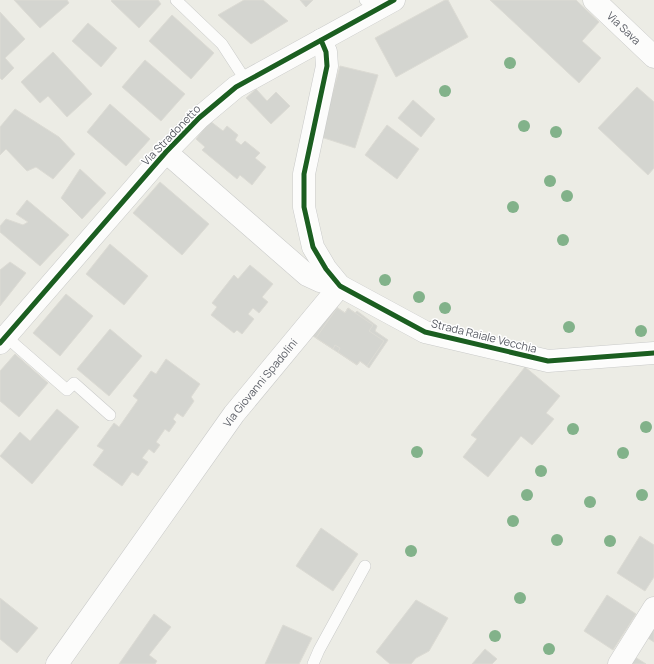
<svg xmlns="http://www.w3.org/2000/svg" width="654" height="664" viewBox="0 0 654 664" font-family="Manrope,sans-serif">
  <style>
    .building { fill: #d4d5d0; stroke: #dcdbd4 }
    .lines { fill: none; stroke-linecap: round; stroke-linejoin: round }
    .service-casing { stroke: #c9cac9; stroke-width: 12 }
    .minor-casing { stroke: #c9cac9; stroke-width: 23 }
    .service { stroke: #fcfcfb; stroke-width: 11 }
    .minor { stroke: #fcfcfb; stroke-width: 22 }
    .cycleway-casing { stroke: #fff; stroke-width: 8 }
    .cycleway { stroke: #1b5e20; stroke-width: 5 }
    .tree { fill: #82b28a }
    .labels { text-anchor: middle; stroke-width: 3; stroke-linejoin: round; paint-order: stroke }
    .street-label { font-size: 11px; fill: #5a5d65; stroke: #fff }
  </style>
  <rect width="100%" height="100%" fill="#ecece5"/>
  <path class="building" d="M14 0H67L69 3 40 28Z
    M112 0H158L161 4 139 28 111 1Z
    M244 0H263L288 21 251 44 218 15Z
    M300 0H313L306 7Z
    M445 0H448L468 37 396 77 375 38Z
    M490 0H576L599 22 582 41 601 58 579 83Z
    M0 12 25 39 5 58 14 68 2 80 0 78Z
    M172 15 214 53 191 79 149 41Z
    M88 23 117 48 101 67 72 41Z
    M53 52 92 94 67 117 48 96 40 103 21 82Z
    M145 60 185 94 161 121 122 87Z
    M340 66 378 75 355 148 321 137Z
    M637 87 654 102V168L648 175 598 128Z
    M256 89 267 101 276 92 290 106 271 124 246 98Z
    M413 100 435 119 421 137 398 118Z
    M110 104 150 139 126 166 87 132Z
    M15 109 59 137 75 154 53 179 36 167 27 171 6 149 0 155V127Z
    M210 121 223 131 227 126 238 135 235 140 241 145 245 141 260 153 255 158 266 167 252 185 240 175 237 179 202 150 205 147 196 139Z
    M387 125 419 149 397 179 365 155Z
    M80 169 106 193 82 219 61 198Z
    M160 182 209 224 182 255 133 213Z
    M27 200 69 235 40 266 0 232V226L6 219 23 225 28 222 16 214Z
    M110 244 148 276 124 305 86 274Z
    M10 262 26 273 0 306V270Z
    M250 265 273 284 262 297 268 302 259 313 253 308 248 314 254 319 242 334 237 330 234 333 211 315 217 307 212 303 234 275 238 279Z
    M66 294 93 316 60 356 33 333Z
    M335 306 345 313 348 308 373 325 369 331 384 341 367 366 360 361 357 365 338 352 340 348 335 345 333 349 313 336Z
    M337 308 345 313 348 308 355 313 357 311 377 326 375 331 388 340 369 368 360 361 357 365 316 338Z
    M110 329 142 356 109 396 77 369Z
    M15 354 48 383 19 417 0 401V371Z
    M166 359 200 384 191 397 194 401 183 417 177 413 173 419 176 422 169 432 165 429 156 442 160 445 154 453 149 449 142 458 148 462 138 476 132 472 122 486 93 465 104 450 97 446 114 423 119 427 138 400 133 396 151 371 156 374Z
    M525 367 560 396 546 413 554 419 532 445 521 436 488 477 463 457 477 439 471 435Z
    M57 409 79 427 32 484 0 456 20 432 30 441Z
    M321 528 358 554 333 591 296 566Z
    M640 536 654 545V577L645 591 617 573Z
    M607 595 636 614 613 650 584 631Z
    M0 598 38 628 17 653 0 639Z
    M416 600 448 618 429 651 416 658 411 664H390L376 652Z
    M154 614 171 627 149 655 157 661 155 664H119Z
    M283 625 312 638 299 664H265Z
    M654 625V642L646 637Z
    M485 649 497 659 492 664H472Z
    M635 657 646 664H631Z"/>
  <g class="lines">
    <g class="service-casing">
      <path id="service" d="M176 0 222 44 246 81
        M365 0 377 8
        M4 335 67 390 74 383 110 415
        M313 664 319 650 365 566"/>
    </g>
    <g class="minor-casing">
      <g id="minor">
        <path id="s1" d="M594 0 654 57"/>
        <path d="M321 40 326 52 327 66 304 174V207L313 247 326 269 340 286 425 332 548 361 654 353"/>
        <path d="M166 152 307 275 320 281 340 286"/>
        <path d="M0 343 166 152 199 118 236 87 394 0"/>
        <path id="s2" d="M57 664 234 414 340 286"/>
        <path d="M619 664 654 608"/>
      </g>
    </g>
    <use href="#service" class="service"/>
    <use href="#minor" class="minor"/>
    <g class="cycleway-casing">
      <path id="cycleway" d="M321 40 326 52 327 66 304 174V207L313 247 326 269 340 286 425 332 548 361 654 353
        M0 343 166 152 199 118 236 87 394 0"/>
    </g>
    <use href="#cycleway" class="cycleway"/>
  </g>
  <g class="tree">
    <circle cx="510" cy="63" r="6"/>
    <circle cx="445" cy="91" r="6"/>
    <circle cx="524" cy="126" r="6"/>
    <circle cx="556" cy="132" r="6"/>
    <circle cx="550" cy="181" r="6"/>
    <circle cx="567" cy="196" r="6"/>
    <circle cx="513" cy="207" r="6"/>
    <circle cx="563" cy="240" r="6"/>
    <circle cx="385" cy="280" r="6"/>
    <circle cx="419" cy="297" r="6"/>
    <circle cx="445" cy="308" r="6"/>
    <circle cx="569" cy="327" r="6"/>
    <circle cx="641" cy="331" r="6"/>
    <circle cx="646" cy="427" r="6"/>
    <circle cx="573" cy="429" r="6"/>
    <circle cx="417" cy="452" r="6"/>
    <circle cx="623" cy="453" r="6"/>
    <circle cx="541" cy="471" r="6"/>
    <circle cx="527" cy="495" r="6"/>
    <circle cx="642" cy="495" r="6"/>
    <circle cx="590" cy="502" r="6"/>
    <circle cx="513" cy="521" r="6"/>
    <circle cx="557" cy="540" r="6"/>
    <circle cx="610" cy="541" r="6"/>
    <circle cx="411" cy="551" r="6"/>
    <circle cx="520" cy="598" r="6"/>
    <circle cx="495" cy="636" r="6"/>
    <circle cx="549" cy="649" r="6"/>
  </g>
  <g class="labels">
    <g class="street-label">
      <text dy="4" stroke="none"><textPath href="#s1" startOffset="41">Via Sava</textPath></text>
      <text transform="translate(171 135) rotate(-46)" y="4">Via Stradonetto</text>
      <text transform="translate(484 336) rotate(14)" y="4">Strada Raiale Vecchia</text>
      <text dy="4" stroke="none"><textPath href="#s2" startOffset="347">Via Giovanni Spadolini</textPath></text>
    </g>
  </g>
</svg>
